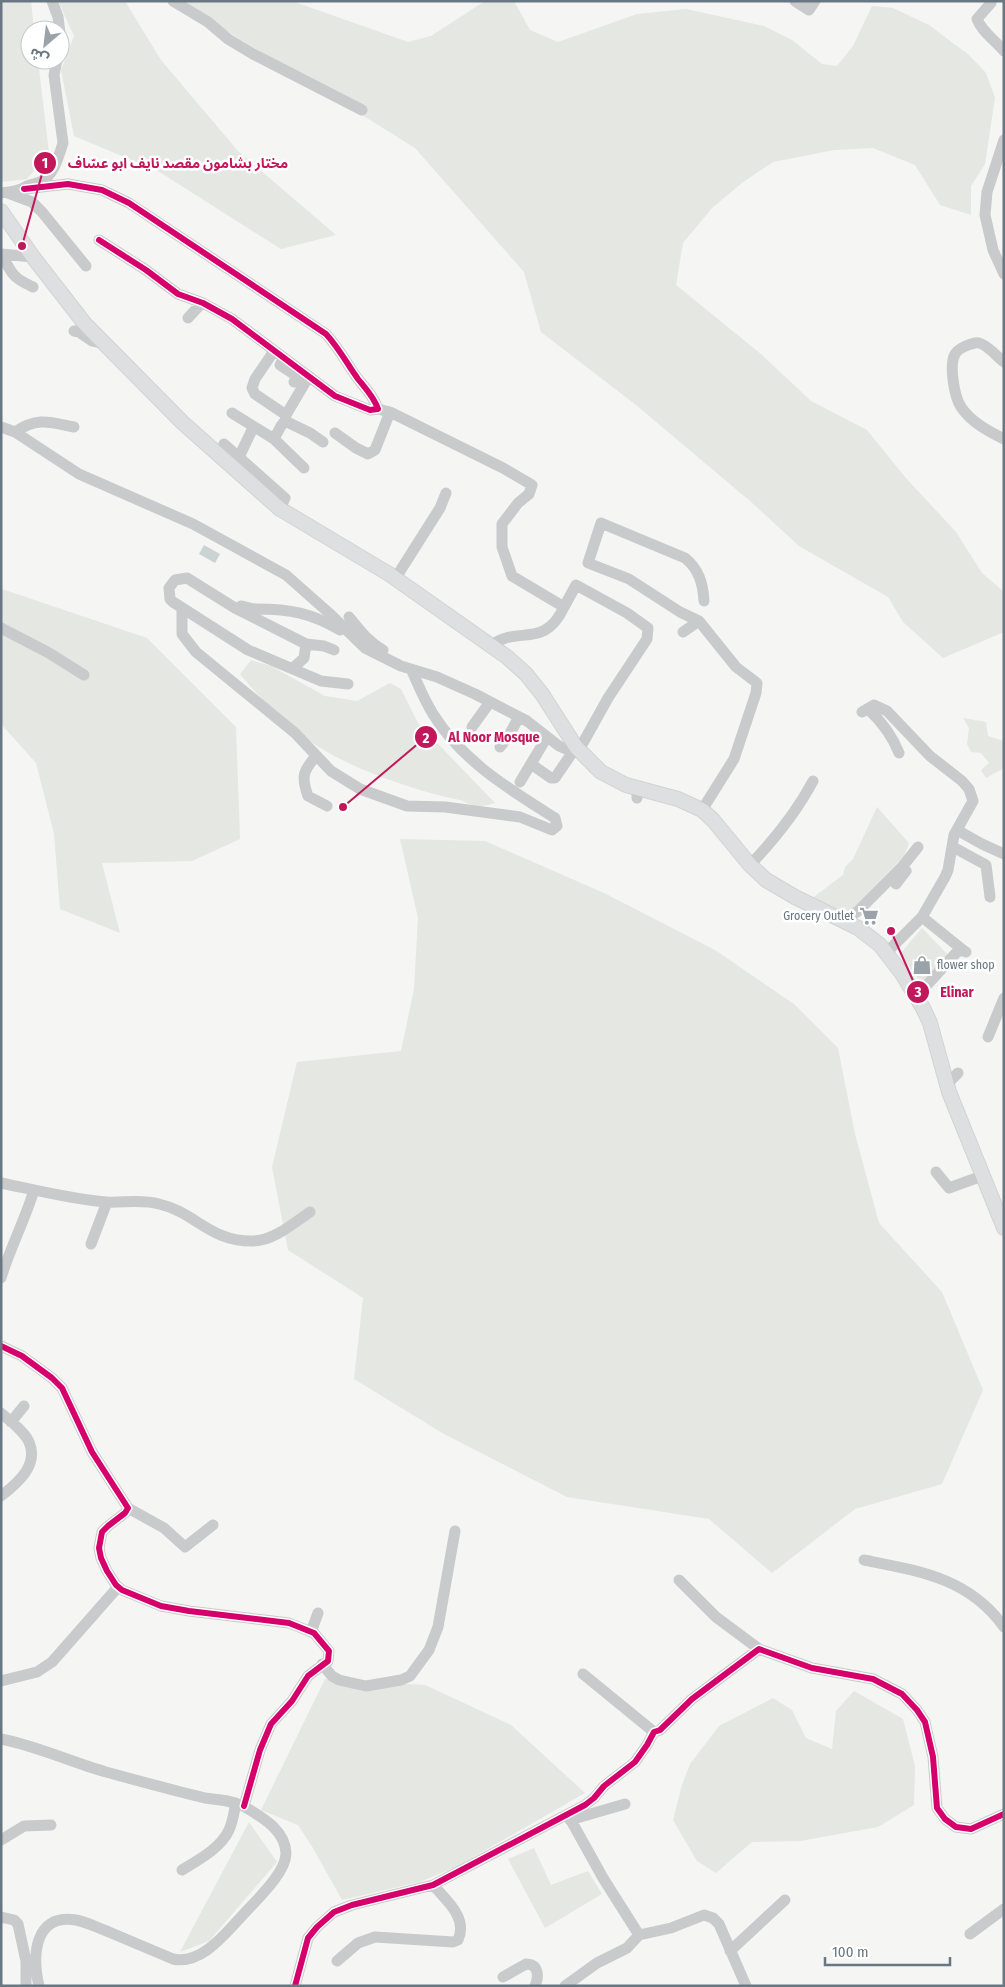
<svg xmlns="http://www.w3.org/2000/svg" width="1005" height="1987" viewBox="0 0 1005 1987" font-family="'Fira Sans Condensed','Noto Sans Arabic',sans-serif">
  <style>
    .green { fill: #e5e7e2 }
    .water { fill: #cad2d4 }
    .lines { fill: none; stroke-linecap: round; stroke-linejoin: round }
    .major-casing { stroke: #d2d3d3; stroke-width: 16 }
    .minor { stroke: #c9cacb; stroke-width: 11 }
    .major { stroke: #dedfe0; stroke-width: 14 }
    .cycleway-casing { stroke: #fff; stroke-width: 9 }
    .cycleway { stroke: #d6006c; stroke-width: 6 }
    .labels { text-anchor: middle; stroke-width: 5; stroke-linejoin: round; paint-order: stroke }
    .poi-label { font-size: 12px; fill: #687781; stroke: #fff; text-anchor: end }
    .leader { fill: none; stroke: #c2185b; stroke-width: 2 }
    .callout-dot { fill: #c2185b; stroke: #fff; stroke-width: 2 }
    .mark-label { font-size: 15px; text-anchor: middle; font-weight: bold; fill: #fff }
    .callout-label { font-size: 14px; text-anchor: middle; font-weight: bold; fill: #c2185b; stroke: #fff; stroke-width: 5; stroke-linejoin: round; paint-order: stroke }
  </style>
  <rect width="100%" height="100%" fill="#f5f5f4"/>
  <path class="green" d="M1 1H31L34 30H30V60H38L49 153 27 179 1 182Z
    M58 1H125L161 60 238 151 336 235 281 249 158 171 74 136 61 70 74 36Z
    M179 1H292L408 42 431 36 485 1H514L530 30 558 42 637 14 686 9 764 26 792 40 822 64 837 66 853 46 872 6 893 8 929 25 969 55 986 73 995 98 985 164 971 186V215L940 205 915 165 873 148 834 150 773 162 742 183 712 208 683 243 676 285 761 354 811 401 867 430 905 477 956 532 982 573 1004 592V632L943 658 903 622 888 597 799 546 750 501 636 405 541 332 524 272 415 148Z
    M2 589 147 638 236 727 240 839 192 861 102 863 120 933 60 909 54 834 36 763 1 724Z
    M251 660 271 666 325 696 357 701 390 683 401 689 418 723 495 803C490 804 482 807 477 806 471 806 465 801 459 800 409 789 340 766 299 733 277 715 258 696 240 674Z
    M963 718 986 722 988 736 1004 741V768L986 778 981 770 989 763 981 753 971 752 967 744 969 728Z
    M877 807 909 843 904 856 847 914 811 899 843 875 845 867 853 859Z
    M400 839 485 841 604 893 715 950 794 1004 838 1048 855 1134 879 1223 942 1292 983 1390 942 1484 855 1509 772 1573 709 1519 567 1497 444 1434 354 1379 363 1298 288 1250 272 1167 297 1062 401 1051 414 989 418 918Z
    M922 928 949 956 921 983 900 954Z
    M325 1679 425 1685 511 1725 585 1793 456 1867 420 1882 342 1900 313 1848 298 1825 261 1810Z
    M854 1691 903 1719 915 1766 914 1805 878 1827 800 1841 752 1842 716 1873 697 1861 673 1820 682 1785 690 1764 719 1726 773 1698 792 1710 806 1738 832 1749 836 1711Z
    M249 1822 277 1862 209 1941 180 1952Z
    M534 1848 551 1885 588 1871 602 1894 545 1928 508 1859Z"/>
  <path class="water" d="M204 545 220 554 215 563 199 554Z"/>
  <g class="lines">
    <g class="major-casing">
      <path id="major" d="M1 211 33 257 85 324 183 423 280 509 389 574 507 657 526 674 542 694 576 747 601 772 626 785 678 799 702 810 713 820 750 865 766 880 795 897 858 928 880 945 903 975 923 1008 930 1023 949 1092 1004 1228"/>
    </g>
    <path class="minor" d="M52 1 58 17 60 33
      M173 1 208 22 228 39 253 54 362 110
      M795 1 809 10 815 1
      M991 3 977 19C982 32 995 40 1004 51
      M1004 140 987 192 985 215 993 250 1004 274
      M24 189 68 184 102 190 129 203 326 334C339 348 347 364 358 379 366 389 374 397 378 409L370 410 335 396 232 319 203 303 178 294 146 270 99 240
      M1 193C11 192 20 191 27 186 32 183 38 184 42 181 54 175 59 155 63 143L54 75 57 60
      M8 193 32 202 42 212 86 266
      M1 254 33 257
      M1 258C8 263 9 270 14 275 19 281 27 284 33 287
      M188 318 198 307 203 303
      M74 331 79 332 92 341 105 344
      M274 351 255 379 252 388 255 394 286 415
      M284 358 280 365 295 375 296 379 294 382
      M1004 362C997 357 988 345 979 343 976 342 971 344 968 345 963 347 958 349 955 354 949 365 954 396 961 407 971 422 988 431 1004 439
      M309 376 286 415 285 421 310 433 323 442
      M378 409 390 412 503 468 532 485 529 494 518 503 502 524V547L512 576 564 607C544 650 518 625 492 645
      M232 413 274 439
      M285 421 281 426 274 439 304 468
      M1 427 15 432 79 474 193 524 286 575 329 613 365 648 401 666 437 677 475 694 527 721 559 746 566 749 572 742
      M15 432C38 417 49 422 74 427
      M335 433 356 448 368 454 375 450 390 412
      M224 444 285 498 280 509
      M239 457 252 430
      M395 579 440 508 446 493
      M241 606C246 607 251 609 257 609 290 609 311 613 340 630
      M564 607 576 585 627 613 648 628 647 639 608 698 579 750
      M182 609V634L196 652 295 733 331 771 360 789 407 806 445 807 520 817 552 830 557 826 555 818C509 789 462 761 433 714 424 700 418 684 411 669
      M349 617C360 630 368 642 383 650
      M699 621 680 612 629 579 588 563 601 523 685 558C699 569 703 584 704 601
      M1 628 49 653 84 675
      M683 632 699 621 736 667 757 683 756 693 734 759 702 810
      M334 650 324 646 306 644 235 608 187 578 175 580 169 588 170 599 173 602 248 650 321 681 348 684
      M293 668 304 658 306 644
      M868 709C882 722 892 735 899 753
      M862 712 874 705 887 711 930 756 962 781 969 789 973 801 954 835 948 870 945 877 922 917 887 952
      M472 727 490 702
      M500 747 508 737 519 717
      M316 756C303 771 301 777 308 796L327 806
      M531 764 551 778H555L576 747
      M520 782 547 737
      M637 788V798
      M957 830 982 844 1004 854
      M953 847 986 865 990 897
      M750 865C774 840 797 811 813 781
      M896 884 906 871 902 867
      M922 917 963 950
      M844 921 858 911 902 867 918 847
      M916 997 957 952 963 950 966 952
      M988 1037 1004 998
      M947 1084 958 1073
      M936 1172 949 1188 982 1176
      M1 1183C35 1190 71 1199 106 1202 124 1203 141 1199 159 1204 195 1212 210 1242 253 1241 273 1241 294 1223 310 1212
      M91 1244 107 1202
      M1 1278C10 1248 25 1220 34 1190
      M1 1346 22 1356 52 1378 62 1388 92 1452 128 1508 125 1513 108 1526 102 1532 99 1548 101 1558 107 1571 116 1585 122 1590 161 1606 189 1611 289 1623 314 1633 329 1651 328 1661 308 1676 292 1701 271 1724 260 1750 244 1806
      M1 1413C10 1421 24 1431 29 1442 39 1465 18 1483 1 1496
      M11 1422 24 1406
      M128 1508 164 1528 185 1547 213 1525
      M864 1560C919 1571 969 1578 1004 1627
      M679 1580 716 1617 759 1649
      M311 1632 318 1613
      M322 1664 332 1676 339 1680 366 1686 401 1680 410 1676 429 1650 438 1627 455 1531
      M583 1674 654 1732
      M1 1681 37 1672 52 1662 118 1587
      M1 1739C37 1746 71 1762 106 1772 139 1781 172 1790 205 1798 218 1800 233 1800 245 1807 263 1818 285 1830 286 1853 286 1874 254 1902 241 1917 224 1935 201 1965 173 1959 152 1950 130 1941 109 1932 98 1928 87 1922 76 1920 34 1913 32 1956 39 1986
      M567 1815 573 1824 603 1878 639 1935
      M570 1820 625 1804
      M1 1840 24 1826 51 1825
      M182 1870C198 1860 221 1848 229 1830 233 1821 234 1812 236 1803
      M1 1917 14 1920 18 1924 26 1961V1986
      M970 1934 1004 1909
      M730 1951 785 1900
      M337 1961 358 1943 375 1937 453 1942 458 1940C468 1918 447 1901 433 1885
      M503 1977 526 1964C539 1964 539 1977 535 1986
      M295 1986 308 1938 317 1927 334 1912 352 1905 433 1885 585 1805 594 1798 604 1786 635 1762 647 1745 654 1732 660 1730 692 1699 759 1649 812 1668 873 1679 902 1694 917 1710 925 1722 933 1757 937 1808 945 1819 956 1827 971 1829 1004 1814
      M565 1986 597 1963 627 1948 639 1935 671 1928 704 1915 713 1918 719 1924 746 1986"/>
    <use href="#major" class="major"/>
    <g class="cycleway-casing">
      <path id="cycleway" d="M24 189 68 184 102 190 129 203 326 334C339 348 347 364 358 379 366 389 374 397 378 409L370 410 335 396 232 319 203 303 178 294 146 270 99 240
        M1 1346 22 1356 52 1378 62 1388 92 1452 128 1508 125 1513 108 1526 102 1532 99 1548 101 1558 107 1571 116 1585 122 1590 161 1606 189 1611 289 1623 314 1633 329 1651 328 1661 308 1676 292 1701 271 1724 260 1750 244 1806
        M295 1986 308 1938 317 1927 334 1912 352 1905 433 1885 585 1805 594 1798 604 1786 635 1762 647 1745 654 1732 660 1730 692 1699 759 1649 812 1668 873 1679 902 1694 917 1710 925 1722 933 1757 937 1808 945 1819 956 1827 971 1829 1004 1814"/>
    </g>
    <use href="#cycleway" class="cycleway"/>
  </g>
  <defs>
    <g id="supermarket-bare" transform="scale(1.5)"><path d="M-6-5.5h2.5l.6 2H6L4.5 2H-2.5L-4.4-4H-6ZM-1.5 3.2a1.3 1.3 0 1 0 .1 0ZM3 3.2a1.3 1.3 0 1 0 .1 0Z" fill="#99a3a9" stroke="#fff" stroke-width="2.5" paint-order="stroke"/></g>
    <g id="shop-bare" transform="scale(1.5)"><path d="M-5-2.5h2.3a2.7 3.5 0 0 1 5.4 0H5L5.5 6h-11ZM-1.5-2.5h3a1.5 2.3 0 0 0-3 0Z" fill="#99a3a9" stroke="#fff" stroke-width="2.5" paint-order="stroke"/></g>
  </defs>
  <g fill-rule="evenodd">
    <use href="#supermarket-bare" x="869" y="916"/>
    <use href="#shop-bare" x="922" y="965"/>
  </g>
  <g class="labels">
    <g class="poi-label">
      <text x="854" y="920">Grocery Outlet</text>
      <text x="937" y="969" text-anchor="start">flower shop</text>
    </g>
  </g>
  <path class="leader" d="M22 246L45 163M343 807L426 737M891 931L918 992"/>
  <g class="callout-dot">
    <circle cx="22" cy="246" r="5"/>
    <circle cx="343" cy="807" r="5"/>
    <circle cx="891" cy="931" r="5"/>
    <circle cx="45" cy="163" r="12"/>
    <circle cx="426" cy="737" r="12"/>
    <circle cx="918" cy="992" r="12"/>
  </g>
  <g class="mark-label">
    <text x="45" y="168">1</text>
    <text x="426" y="743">2</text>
    <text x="918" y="997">3</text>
  </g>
  <g class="callout-label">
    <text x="178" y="168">مختار بشامون مقصد نايف ابو عسّاف</text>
    <text x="494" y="742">Al Noor Mosque</text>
    <text x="957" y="997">Elinar</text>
  </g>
  <rect width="1005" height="1987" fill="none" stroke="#687781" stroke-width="5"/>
  <g transform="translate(45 45) rotate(208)"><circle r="24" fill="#ffffff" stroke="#c3c9cd"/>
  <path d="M0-4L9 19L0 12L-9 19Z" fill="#99a3a9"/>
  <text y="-8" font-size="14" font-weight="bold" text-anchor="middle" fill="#687781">ش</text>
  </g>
  <path d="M825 1957v8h125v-8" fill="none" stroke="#687781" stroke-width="2.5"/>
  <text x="832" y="1957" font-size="15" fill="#687781" stroke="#ffffff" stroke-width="4" paint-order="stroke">100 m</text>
</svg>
